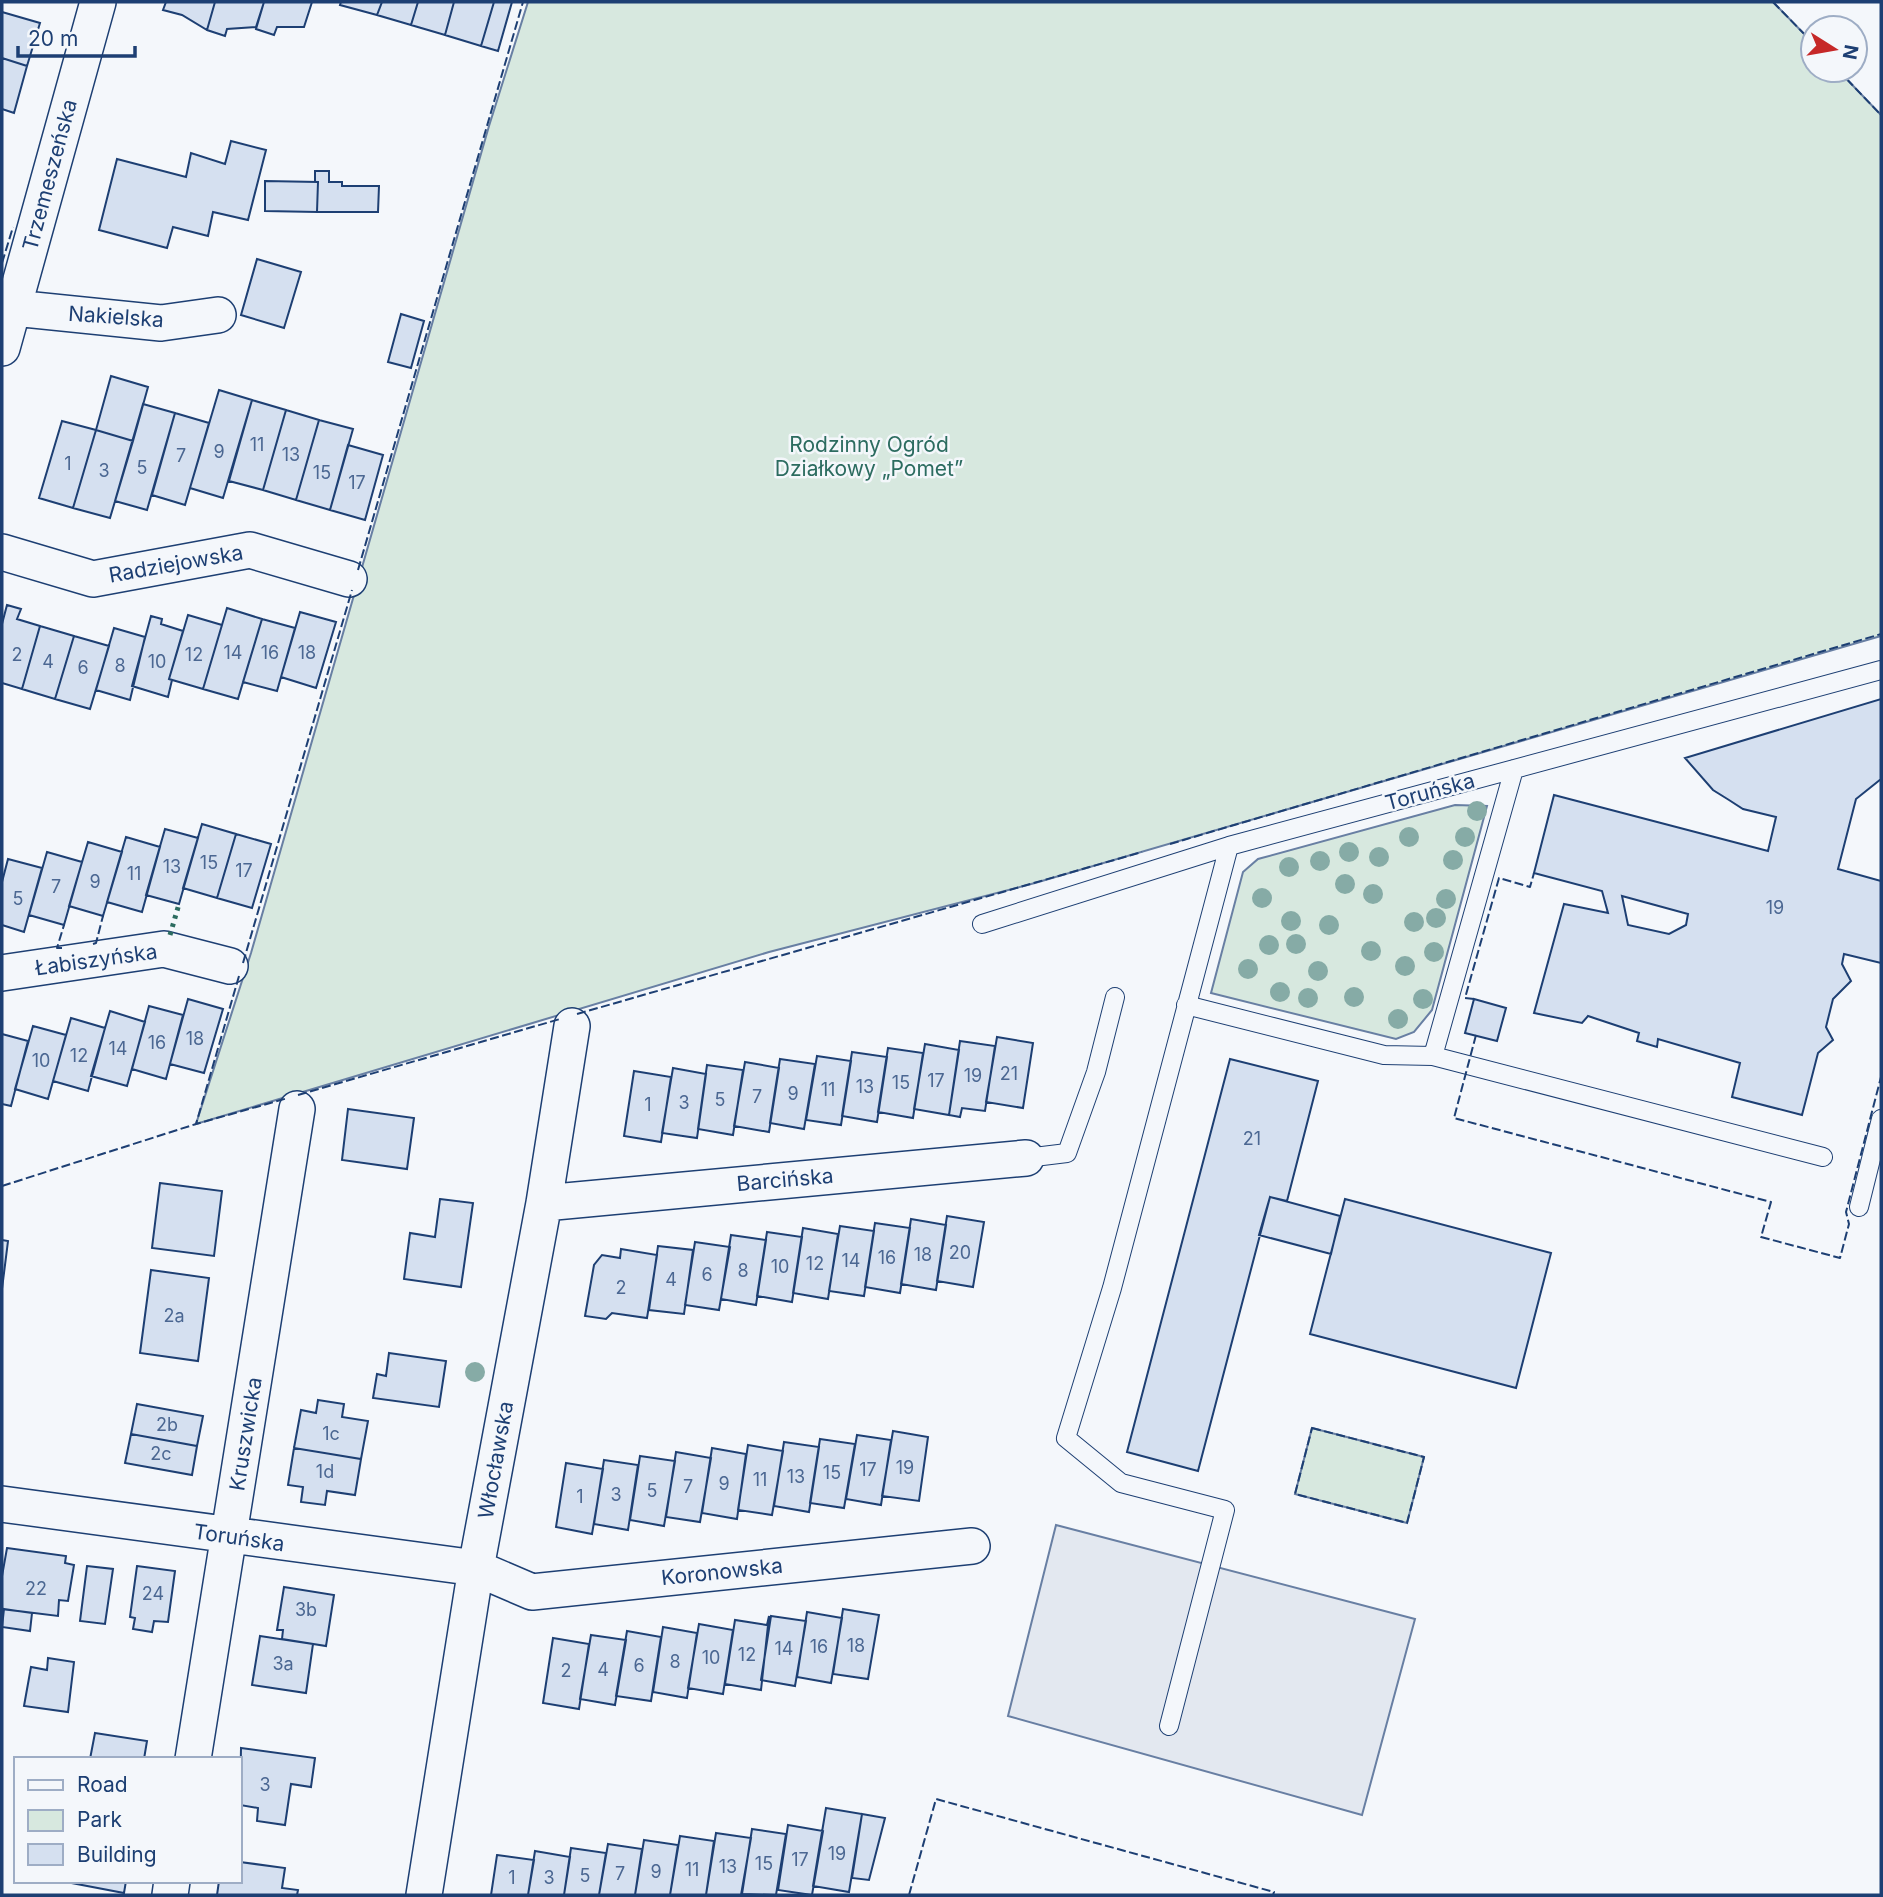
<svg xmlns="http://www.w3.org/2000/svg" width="1883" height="1897" viewBox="0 0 1883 1897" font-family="Inter,sans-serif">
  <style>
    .green { fill: #d7e8df; stroke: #687fa3; stroke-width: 2 }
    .parking { fill: #e3e8f0; stroke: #687fa3; stroke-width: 2 }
    .building { fill: #d5e0f0; stroke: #1d3f73; stroke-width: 2; fill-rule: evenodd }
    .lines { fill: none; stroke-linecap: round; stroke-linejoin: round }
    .lane-casing { stroke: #1d3f73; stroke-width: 20 }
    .street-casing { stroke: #1d3f73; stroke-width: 38 }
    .lane { stroke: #f4f7fb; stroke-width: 18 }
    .street { stroke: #f4f7fb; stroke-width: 35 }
    .hedge { stroke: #2c6c60; stroke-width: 5; stroke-dasharray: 3.5 5; stroke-linecap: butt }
    .fence { stroke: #1d3f73; stroke-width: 2; stroke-dasharray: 9 3.5; stroke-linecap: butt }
    .tree { fill: #86aba6 }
    .labels { text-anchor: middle; stroke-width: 5; stroke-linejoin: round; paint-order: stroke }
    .number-label { font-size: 18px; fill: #4b6792 }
    .street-label { font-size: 21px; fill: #1d3f73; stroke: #f4f7fb }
    .park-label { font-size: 21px; fill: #2c6c60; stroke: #f4f7fb }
  </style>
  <rect width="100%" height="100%" fill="#f4f7fb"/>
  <path class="green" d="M528 2H1773L1813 43V70H1838L1881 115V636L1035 883 769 952 196 1124 251 953 489 126Z
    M1455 805 1487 806 1432 1010 1414 1032 1396 1039 1211 993 1243 872 1258 859Z
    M1312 1428 1424 1457 1407 1523 1295 1494Z"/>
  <path class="parking" d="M1056 1525 1415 1619 1362 1815 1008 1716Z"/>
  <path class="building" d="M166 2H215L207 30 182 15 163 10Z
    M215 2H264L256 27 227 29 225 36 207 30Z
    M264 2H312L304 27H277L274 35 256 29Z
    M341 2H382L377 15 340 5Z
    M382 2H418L411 25 377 15Z
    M418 2H454L445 35 411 25Z
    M454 2H494L481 46 445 35Z
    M494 2H512L498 51 481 46Z
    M2 12 40 23 27 66 2 58Z
    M2 58 27 66 14 113 2 109Z
    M231 141 266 150 248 220 213 212 208 236 173 227 167 248 99 230 117 159 186 177 191 153 225 164Z
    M315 171H329V182H342V186H379L378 212H317L318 182H315Z
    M265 181 318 182 317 212 265 211Z
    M257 259 301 272 284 328 241 315Z
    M401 314 424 321 411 368 388 362Z
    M111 376 148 387 133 441 96 430Z
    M219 390 252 400 223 498 190 488Z
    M252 400 286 410 263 490 229 481Z
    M143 404 175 413 147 510 115 501Z
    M286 410 319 420 296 500 263 490Z
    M175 413 209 423 185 505 152 495Z
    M319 420 353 429 330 510 296 500Z
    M62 421 96 430 73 508 39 498Z
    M96 430 133 441 110 518 73 508Z
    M348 445 383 455 365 520 330 510Z
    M7 605 21 609 17 619 40 626 22 689 2 683V624Z
    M227 608 262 619 238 699 203 689Z
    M300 612 336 622 316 688 281 677Z
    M188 615 222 625 203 689 169 679Z
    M151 616 162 619 161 624 183 631 169 679 172 680 168 697 132 686Z
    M262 619 295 628 277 691 243 682Z
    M40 626 74 636 55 699 22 689Z
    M114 628 145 637 130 700 96 690Z
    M74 636 109 646 90 709 55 699Z
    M1881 699V779L1856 799 1838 869 1881 881V963L1844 954 1842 964 1851 981 1833 999 1826 1027 1833 1040 1818 1053 1802 1115 1732 1097 1740 1063 1658 1039 1657 1047 1637 1041 1639 1033 1588 1016 1582 1023 1534 1013 1564 904 1608 913 1602 891 1534 873 1554 795 1768 851 1776 817 1743 809 1729 800 1713 790 1685 758ZM1622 896 1688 914 1686 925 1669 934 1628 925Z
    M202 824 236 834 217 898 183 888Z
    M165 829 198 838 179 904 146 895Z
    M236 834 271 844 252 908 217 898Z
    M126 837 160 847 142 912 107 902Z
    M88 842 122 852 103 916 69 906Z
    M47 852 82 862 64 925 29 915Z
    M8 859 42 868 24 932 2 925V882Z
    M188 999 223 1009 204 1073 170 1064Z
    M1474 999 1506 1008 1497 1041 1465 1033Z
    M149 1006 183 1015 166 1079 132 1069Z
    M110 1011 145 1022 127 1086 91 1076Z
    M71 1018 105 1028 88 1091 53 1081Z
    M33 1026 66 1035 48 1099 15 1089Z
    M2 1034 28 1041 11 1106 2 1104Z
    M997 1037 1033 1043 1023 1108 986 1102Z
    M960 1041 995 1046 985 1111 962 1108 960 1117 949 1115Z
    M925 1044 959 1050 949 1115 914 1109Z
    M888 1048 923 1053 913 1118 878 1112Z
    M852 1052 887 1057 877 1122 842 1116Z
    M817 1056 851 1061 841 1125 806 1120Z
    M780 1059 815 1064 804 1129 770 1123Z
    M1230 1059 1318 1081 1287 1201 1270 1197 1198 1471 1127 1452Z
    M745 1062 779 1068 769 1132 734 1126Z
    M707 1065 743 1070 733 1135 698 1129Z
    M673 1068 706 1074 697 1138 662 1133Z
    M634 1071 671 1077 661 1142 624 1136Z
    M348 1109 414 1118 407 1169 342 1160Z
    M160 1183 222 1191 214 1256 152 1248Z
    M1270 1197 1340 1216 1331 1254 1259 1235Z
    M440 1199 473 1203 461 1287 404 1279 410 1233 435 1237Z
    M1345 1199 1551 1253 1516 1388 1310 1334Z
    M947 1216 984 1222 973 1287 937 1281Z
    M911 1219 946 1225 936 1290 901 1284Z
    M875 1223 910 1228 900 1293 865 1287Z
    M840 1226 874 1231 864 1296 829 1291Z
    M803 1228 838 1234 828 1299 793 1293Z
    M767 1232 802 1237 792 1302 757 1296Z
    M731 1235 766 1240 756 1305 721 1299Z
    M2 1240 8 1241 2 1289Z
    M695 1242 730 1247 719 1310 685 1305Z
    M658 1246 693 1250 684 1314 649 1310Z
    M621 1249 657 1255 647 1318 612 1313 606 1319 585 1316 594 1265 602 1255 620 1258Z
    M151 1270 209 1278 198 1361 140 1353Z
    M389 1353 446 1361 439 1407 373 1398 377 1374 386 1376Z
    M318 1400 344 1404 342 1417 368 1421 361 1459 294 1448 301 1410 316 1413Z
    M137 1404 203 1416 197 1446 131 1434Z
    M893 1431 928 1437 919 1501 882 1496Z
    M131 1434 197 1446 192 1475 125 1463Z
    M857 1435 891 1440 881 1505 846 1499Z
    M820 1439 855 1444 844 1508 810 1503Z
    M784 1442 819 1447 809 1512 774 1506Z
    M748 1445 783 1451 772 1515 738 1510Z
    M294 1448 361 1459 355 1495 327 1491 325 1505 301 1502 303 1487 288 1485Z
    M712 1448 746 1454 737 1519 702 1513Z
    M676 1452 711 1458 700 1522 666 1517Z
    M640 1456 675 1461 664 1526 630 1520Z
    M604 1460 638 1465 628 1530 594 1524Z
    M566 1463 603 1469 592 1534 556 1527Z
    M7 1548 66 1556 65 1563 74 1565 68 1601 59 1600 58 1616 2 1609V1576Z
    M87 1566 113 1569 105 1624 80 1621Z
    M137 1566 175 1571 168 1622 154 1621 152 1632 133 1629 135 1618 130 1617Z
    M284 1587 334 1595 326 1646 282 1639 283 1630H277Z
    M4 1609 32 1613 30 1631 2 1627Z
    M843 1609 879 1615 868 1679 833 1674Z
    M807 1612 842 1618 831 1683 797 1677Z
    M769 1616 761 1690 725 1684 735 1620 767 1625Z
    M771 1616 806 1621 795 1686 761 1680Z
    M699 1624 733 1630 723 1694 688 1688Z
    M663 1627 697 1633 687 1698 653 1692Z
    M627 1631 661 1637 651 1701 616 1696Z
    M591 1635 626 1640 615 1705 580 1699Z
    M260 1636 313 1644 306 1693 252 1685Z
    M553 1638 589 1644 579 1709 543 1703Z
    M48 1658 74 1662 68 1712 24 1706 31 1667 47 1670Z
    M95 1733 147 1741 144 1759H90Z
    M241 1748 315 1758 311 1787 291 1784 285 1825 257 1821 258 1808 240 1805Z
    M826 1808 862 1814 849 1892 813 1886Z
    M862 1814 885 1818 869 1880 852 1878Z
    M788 1825 823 1831 812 1895 778 1890Z
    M752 1829 786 1834 776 1895 742 1894Z
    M716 1833 751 1838 741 1895H706Z
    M680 1836 714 1841 706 1895H670Z
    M644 1840 678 1845 670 1895H635Z
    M608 1844 642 1849 635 1895H599Z
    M571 1848 606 1853 599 1895H564Z
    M535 1851 570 1857 564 1895H528Z
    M497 1855 534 1860 528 1895H491Z
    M240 1862 285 1868 282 1888 298 1890 297 1895H217L219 1881H240Z
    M61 1881H126L124 1893Z"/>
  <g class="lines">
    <g class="lane-casing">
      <path id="lane" d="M982 924 1229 846 1881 670
        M1186 1005 1384 1055 1433 1056 1514 769
        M1433 1056 1823 1157
        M1026 1158 1067 1153 1096 1072 1115 997
        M1859 1207 1881 1119
        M1169 1726 1225 1510 1121 1483 1066 1438 1112 1288 1229 846"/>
    </g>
    <g class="street-casing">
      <path id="street" d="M14 308 161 323 218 315
        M2 348 98 2
        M2 552 93 579 250 550 349 579
        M2 973 164 949 230 966
        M544 1203 1026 1158
        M2 1504 476 1568 532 1592 972 1546
        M193 1759 297 1109
        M170 1895 172 1881
        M424 1895 476 1568 544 1203 572 1026"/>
    </g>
    <use href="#lane" class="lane"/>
    <use href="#street" class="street"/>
    <path class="hedge" d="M170 935 179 904"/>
    <path class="fence" d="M1773 2 1813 43
      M1838 70 1881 115
      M2 263 13 227
      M358 570 523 2
      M1170 844 1881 634
      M93 944 96 943 103 916
      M62 948H57L64 925
      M243 963 352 590
      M239 976 196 1124 288 1098
      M1474 999 1465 998 1499 878 1530 887 1534 873
      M577 1014 1142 852
      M1476 1035 1454 1118 1771 1202 1761 1237 1840 1258 1849 1224 1846 1212 1881 1077
      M298 1095 560 1019
      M2 1186 196 1124
      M1312 1428 1424 1457 1407 1523 1295 1494Z
      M909 1895 936 1799 1274 1892 1273 1895"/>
  </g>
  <g class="tree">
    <circle cx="1477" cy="811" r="10"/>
    <circle cx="1409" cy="837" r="10"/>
    <circle cx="1465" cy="837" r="10"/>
    <circle cx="1349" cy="852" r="10"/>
    <circle cx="1379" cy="857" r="10"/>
    <circle cx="1453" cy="860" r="10"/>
    <circle cx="1320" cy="861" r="10"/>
    <circle cx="1289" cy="867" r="10"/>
    <circle cx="1345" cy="884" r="10"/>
    <circle cx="1373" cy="894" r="10"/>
    <circle cx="1262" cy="898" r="10"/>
    <circle cx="1446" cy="899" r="10"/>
    <circle cx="1436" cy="918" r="10"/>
    <circle cx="1291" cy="921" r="10"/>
    <circle cx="1414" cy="922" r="10"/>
    <circle cx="1329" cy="925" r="10"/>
    <circle cx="1296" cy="944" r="10"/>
    <circle cx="1269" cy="945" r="10"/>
    <circle cx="1371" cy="951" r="10"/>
    <circle cx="1434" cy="952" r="10"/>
    <circle cx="1405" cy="966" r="10"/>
    <circle cx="1248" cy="969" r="10"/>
    <circle cx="1318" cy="971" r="10"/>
    <circle cx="1280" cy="992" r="10"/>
    <circle cx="1354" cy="997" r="10"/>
    <circle cx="1308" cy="998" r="10"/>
    <circle cx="1423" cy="999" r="10"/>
    <circle cx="1398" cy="1019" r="10"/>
    <circle cx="475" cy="1372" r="10"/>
  </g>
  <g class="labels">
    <g class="number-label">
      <text x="257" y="451">11</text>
      <text x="219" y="458">9</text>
      <text x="291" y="461">13</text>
      <text x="181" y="462">7</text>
      <text x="68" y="470">1</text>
      <text x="142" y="474">5</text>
      <text x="104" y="477">3</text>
      <text x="322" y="479">15</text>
      <text x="357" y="489">17</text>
      <text x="233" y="659">14</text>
      <text x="270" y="659">16</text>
      <text x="307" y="659">18</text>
      <text x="17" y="661">2</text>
      <text x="194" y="661">12</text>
      <text x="48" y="668">4</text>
      <text x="157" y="668">10</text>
      <text x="120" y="672">8</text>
      <text x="83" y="674">6</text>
      <text x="209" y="869">15</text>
      <text x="172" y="873">13</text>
      <text x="244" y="877">17</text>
      <text x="134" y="880">11</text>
      <text x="95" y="888">9</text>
      <text x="56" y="893">7</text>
      <text x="18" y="905">5</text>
      <text x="1775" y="914">19</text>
      <text x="195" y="1045">18</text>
      <text x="157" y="1049">16</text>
      <text x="118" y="1055">14</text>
      <text x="79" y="1062">12</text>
      <text x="41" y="1067">10</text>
      <text x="1009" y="1080">21</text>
      <text x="973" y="1082">19</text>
      <text x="936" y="1087">17</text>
      <text x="901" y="1089">15</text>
      <text x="865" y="1093">13</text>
      <text x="828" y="1096">11</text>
      <text x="793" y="1100">9</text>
      <text x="757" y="1103">7</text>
      <text x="720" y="1106">5</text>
      <text x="684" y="1109">3</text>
      <text x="648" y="1111">1</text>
      <text x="1252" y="1145">21</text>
      <text x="960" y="1259">20</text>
      <text x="923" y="1261">18</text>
      <text x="887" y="1264">16</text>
      <text x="851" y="1267">14</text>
      <text x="815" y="1270">12</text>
      <text x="780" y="1273">10</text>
      <text x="743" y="1277">8</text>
      <text x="707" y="1281">6</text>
      <text x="671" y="1286">4</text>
      <text x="621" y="1294">2</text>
      <text x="174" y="1322">2a</text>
      <text x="167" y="1431">2b</text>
      <text x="331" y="1440">1c</text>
      <text x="161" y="1460">2c</text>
      <text x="905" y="1474">19</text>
      <text x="868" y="1476">17</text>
      <text x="325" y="1478">1d</text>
      <text x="832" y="1479">15</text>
      <text x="796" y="1483">13</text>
      <text x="760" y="1486">11</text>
      <text x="724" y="1490">9</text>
      <text x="688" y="1493">7</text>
      <text x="652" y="1497">5</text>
      <text x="616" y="1501">3</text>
      <text x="580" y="1503">1</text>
      <text x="36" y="1595">22</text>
      <text x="153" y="1600">24</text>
      <text x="306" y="1616">3b</text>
      <text x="856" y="1652">18</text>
      <text x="819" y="1653">16</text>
      <text x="784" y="1655">14</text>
      <text x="747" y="1661">12</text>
      <text x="711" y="1664">10</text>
      <text x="675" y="1668">8</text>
      <text x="283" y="1670">3a</text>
      <text x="639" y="1672">6</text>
      <text x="603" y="1676">4</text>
      <text x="566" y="1677">2</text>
      <text x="265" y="1791">3</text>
      <text x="837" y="1860">19</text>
      <text x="800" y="1866">17</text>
      <text x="764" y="1870">15</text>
      <text x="728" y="1873">13</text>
      <text x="692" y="1876">11</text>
      <text x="656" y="1878">9</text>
      <text x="620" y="1880">7</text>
      <text x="585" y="1882">5</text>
      <text x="512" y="1884">1</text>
      <text x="549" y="1884">3</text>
    </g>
    <g class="street-label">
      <text transform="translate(50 175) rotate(-75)" y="7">Trzemeszeńska</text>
      <text transform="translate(116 317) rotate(4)" y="7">Nakielska</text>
      <text transform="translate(176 564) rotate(-10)" y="7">Radziejowska</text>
      <text transform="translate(1430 792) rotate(-15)" y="7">Toruńska</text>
      <text transform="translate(96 960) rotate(-8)" y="7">Łabiszyńska</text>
      <text transform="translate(785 1180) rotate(-5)" y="7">Barcińska</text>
      <text transform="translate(246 1434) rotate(-81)" y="7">Kruszwicka</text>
      <text transform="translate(496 1460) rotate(-80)" y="7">Włocławska</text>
      <text transform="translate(239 1538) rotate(8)" y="7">Toruńska</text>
      <text transform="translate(722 1572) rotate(-6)" y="7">Koronowska</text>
    </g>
    <g class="park-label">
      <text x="869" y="452">Rodzinny Ogród<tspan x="869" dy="24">Działkowy „Pomet”</tspan></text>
    </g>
  </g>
  <rect width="1883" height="1897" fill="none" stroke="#1d3f73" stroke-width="7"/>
  <rect x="14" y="1757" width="228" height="126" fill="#f4f7fb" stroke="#9eadc5" stroke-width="2"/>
  <rect x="28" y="1780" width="35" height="10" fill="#f4f7fb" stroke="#9eadc5" stroke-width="2"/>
  <text x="77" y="1792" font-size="21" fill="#1d3f73">Road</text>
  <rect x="28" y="1810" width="35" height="21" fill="#d7e8df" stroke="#9eadc5" stroke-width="2"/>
  <text x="77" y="1827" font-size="21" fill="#1d3f73">Park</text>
  <rect x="28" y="1844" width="35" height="21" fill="#d5e0f0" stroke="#9eadc5" stroke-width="2"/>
  <text x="77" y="1862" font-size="21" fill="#1d3f73">Building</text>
  <g transform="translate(1834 49) rotate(101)"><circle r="33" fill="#f4f7fb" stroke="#9eadc5" stroke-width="2"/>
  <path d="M0-5L12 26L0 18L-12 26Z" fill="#c62828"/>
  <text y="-10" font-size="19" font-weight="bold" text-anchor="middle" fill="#1d3f73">N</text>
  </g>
  <path d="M18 46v10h117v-10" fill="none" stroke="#1d3f73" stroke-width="3.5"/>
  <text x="28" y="46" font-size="21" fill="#1d3f73" stroke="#f4f7fb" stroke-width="5" paint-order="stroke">20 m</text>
</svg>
